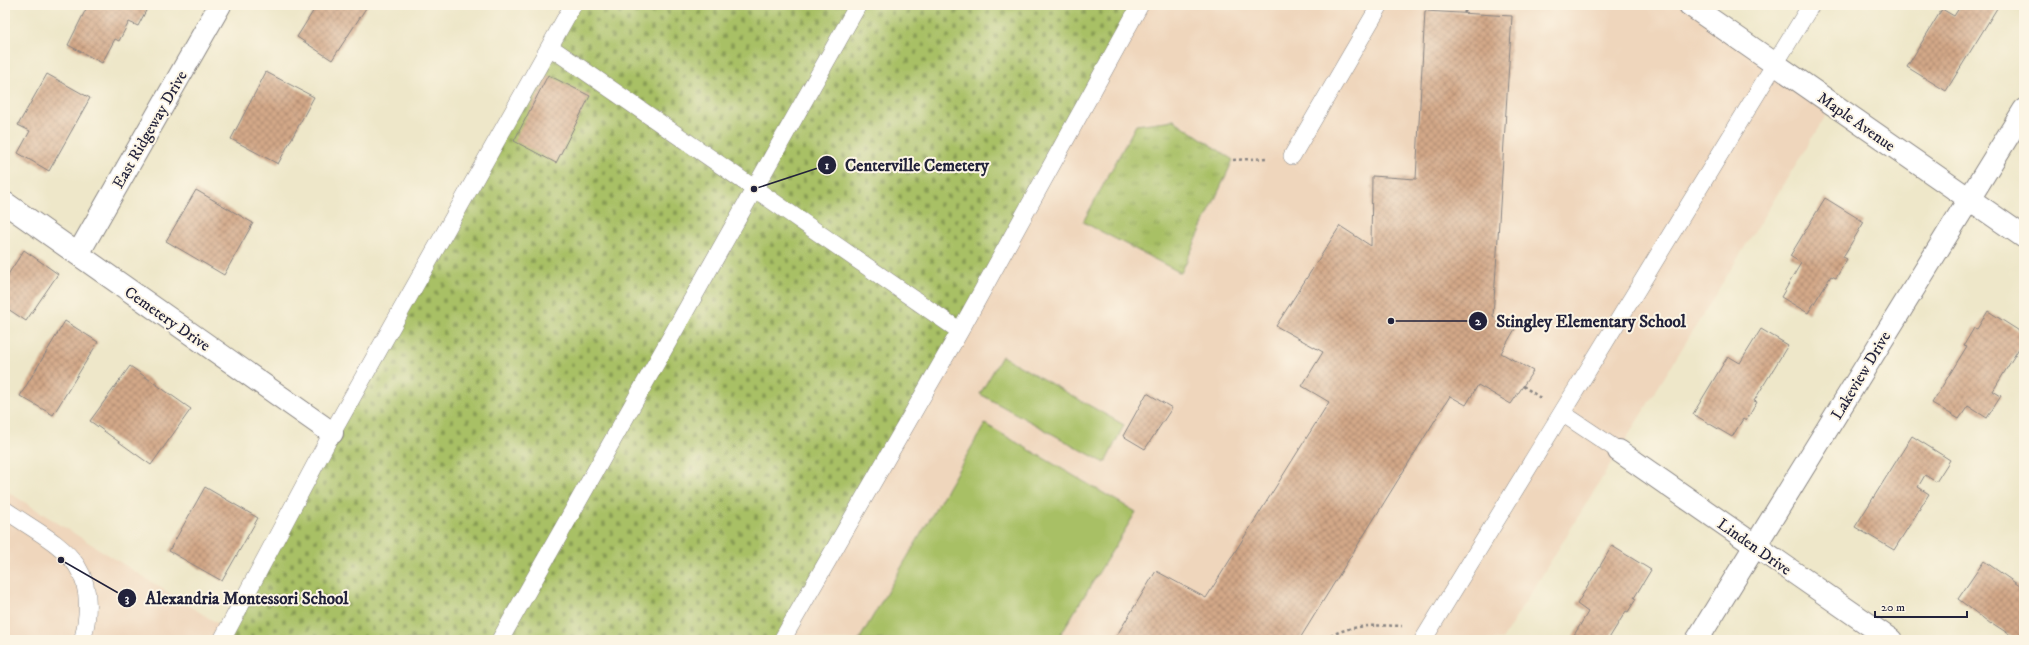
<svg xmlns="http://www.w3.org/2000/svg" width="2029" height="645" viewBox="0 0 2029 645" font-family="'IM FELL DW Pica',serif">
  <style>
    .built { fill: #efd6bc }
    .cemetery { fill: url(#cemetery-stones); stroke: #657150 }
    .park { fill: url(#park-tufts); stroke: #657150 }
    .garden { fill: #a8c065; stroke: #657150 }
    .building { fill: url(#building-cross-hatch) }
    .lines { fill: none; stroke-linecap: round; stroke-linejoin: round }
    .service-casing { stroke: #888482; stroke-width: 18 }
    .minor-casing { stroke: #888482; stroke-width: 24 }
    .path { stroke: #888482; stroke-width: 2.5; stroke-dasharray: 3 3; stroke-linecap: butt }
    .service { stroke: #fff; stroke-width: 17 }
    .minor { stroke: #fff; stroke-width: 22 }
    .labels { text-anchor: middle; stroke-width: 4; stroke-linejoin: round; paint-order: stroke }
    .street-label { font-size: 16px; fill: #22223b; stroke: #fcf5e5 }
    .leader { fill: none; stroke: #22223b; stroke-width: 1.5 }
    .callout-dot { fill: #22223b; stroke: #fcf5e5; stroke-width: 1.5 }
    .mark-label { font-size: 12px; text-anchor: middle; font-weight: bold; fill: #fff }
    .callout-label { font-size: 17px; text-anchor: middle; font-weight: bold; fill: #22223b; stroke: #fcf5e5; stroke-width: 4; stroke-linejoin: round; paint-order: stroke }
  </style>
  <defs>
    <pattern id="cemetery-stones" width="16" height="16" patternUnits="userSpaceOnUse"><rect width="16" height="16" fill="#a8c065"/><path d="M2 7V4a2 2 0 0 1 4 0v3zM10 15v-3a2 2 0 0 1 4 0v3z" fill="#889c54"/></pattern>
    <pattern id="park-tufts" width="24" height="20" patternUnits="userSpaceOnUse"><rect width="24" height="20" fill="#a8c065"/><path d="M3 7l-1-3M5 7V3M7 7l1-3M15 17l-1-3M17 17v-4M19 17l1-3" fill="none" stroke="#889c54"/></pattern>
    <pattern id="building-cross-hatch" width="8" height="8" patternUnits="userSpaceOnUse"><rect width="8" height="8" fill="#d3a888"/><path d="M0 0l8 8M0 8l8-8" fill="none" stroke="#ab8870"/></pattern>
  </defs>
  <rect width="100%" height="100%" fill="#fcf5e5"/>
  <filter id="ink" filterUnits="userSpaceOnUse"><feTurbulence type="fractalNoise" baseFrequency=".025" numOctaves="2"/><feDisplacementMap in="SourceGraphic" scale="8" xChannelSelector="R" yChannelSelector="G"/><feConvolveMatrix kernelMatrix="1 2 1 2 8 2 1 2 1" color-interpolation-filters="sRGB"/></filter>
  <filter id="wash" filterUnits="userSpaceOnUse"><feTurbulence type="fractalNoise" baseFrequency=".012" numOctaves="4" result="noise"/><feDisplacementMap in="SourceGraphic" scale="16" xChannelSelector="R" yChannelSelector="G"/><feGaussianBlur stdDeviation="0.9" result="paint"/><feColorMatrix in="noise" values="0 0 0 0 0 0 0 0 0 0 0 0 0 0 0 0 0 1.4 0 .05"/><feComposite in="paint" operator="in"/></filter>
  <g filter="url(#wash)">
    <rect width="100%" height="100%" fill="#eee7c9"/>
    <path class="built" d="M1139 5H1690L1833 104 1502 640H780Z
      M5 490 228 630 222 640H5Z"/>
    <path class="cemetery" d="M573 5H1140L782 640H222Z"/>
    <path class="park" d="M1174 120 1233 160 1181 273 1083 222 1136 125Z"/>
    <path class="garden" d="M1002 356 1124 425 1105 463 980 394Z
      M985 424 1136 512 1057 640H859Z"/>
    <g id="blocks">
      <path class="building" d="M88 5H149L138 26 129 22 119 41 115 39 102 63 68 45Z
        M317 5H368L332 60 297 37Z
        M1961 5H1999L1946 91 1907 67 1942 9 1954 16Z
        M1425 11 1512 16 1493 316 1515 329 1501 353 1533 371 1511 404 1478 385 1466 405 1450 396 1299 640H1114L1156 571 1206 598 1329 402 1302 386 1323 352 1276 326 1340 226 1371 246 1372 176 1416 179Z
        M266 72 314 97 278 164 231 139Z
        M47 74 90 98 49 171 18 153 30 131 18 125Z
        M548 75 590 96 556 163 514 141Z
        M196 190 253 223 224 275 166 241Z
        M1825 198 1864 222 1843 257 1847 259 1836 278 1831 276 1808 313 1781 297 1801 263 1790 256Z
        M24 250 58 274 26 321 5 307V279Z
        M1988 311 2024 334V340L1993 391 2001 396 1987 418 1968 406 1959 419 1932 403 1967 346 1964 345 1974 328 1977 329Z
        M65 321 98 342 53 415 20 396Z
        M1761 329 1788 345 1754 401 1757 402 1746 421 1743 419 1732 437 1693 414 1728 356 1740 363Z
        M130 366 191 409 151 465 90 421Z
        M1147 393 1172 408 1145 449 1123 436Z
        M1912 436 1950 460 1936 482 1925 475 1918 487 1929 494 1894 550 1855 527Z
        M205 487 258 518 222 581 169 551Z
        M1612 546 1651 570 1634 598 1636 599 1628 612 1626 611 1608 640H1571L1588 612 1577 604Z
        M1984 561 2024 589V640H2018L1992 623 1991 624 1958 599Z"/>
    </g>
  </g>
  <g filter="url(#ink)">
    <use href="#blocks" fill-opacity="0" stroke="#888482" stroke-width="1"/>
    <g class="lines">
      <g class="service-casing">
        <path id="service" d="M550 47 960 331
          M1292 156 1380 5
          M1562 413 1619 451
          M5 510C60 547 102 561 83 638
          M222 640 332 433 573 5
          M500 640 858 5
          M782 640 960 331 1140 5
          M1423 640 1811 5"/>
      </g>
      <g class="minor-casing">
        <path id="minor" d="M1690 5 2024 237
          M5 203 332 433
          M78 254 220 5
          M1619 451 1891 640
          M1697 640 2024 110"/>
      </g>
      <path class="path" d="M1464 13 1470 5
        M1233 160 1268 158
        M1523 386 1542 399
        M1326 640C1344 624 1379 625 1402 626"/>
      <use href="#service" class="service"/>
      <use href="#minor" class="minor"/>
    </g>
  </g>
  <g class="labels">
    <g class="street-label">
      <text transform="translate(1857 121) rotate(35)" y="6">Maple Avenue</text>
      <text transform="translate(149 129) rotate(-60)" y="6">East Ridgeway Drive</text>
      <text transform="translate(168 318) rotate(35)" y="6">Cemetery Drive</text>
      <text transform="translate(1860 375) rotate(-59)" y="6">Lakeview Drive</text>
      <text transform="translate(1755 546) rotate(35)" y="6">Linden Drive</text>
    </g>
  </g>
  <path class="leader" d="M754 189L827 165M1391 321L1478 321M61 560L127 598"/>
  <g class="callout-dot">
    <circle cx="754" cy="189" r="4"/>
    <circle cx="1391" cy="321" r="4"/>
    <circle cx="61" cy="560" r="4"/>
    <circle cx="827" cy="165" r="10"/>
    <circle cx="1478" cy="321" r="10"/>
    <circle cx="127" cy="598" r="10"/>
  </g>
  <g class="mark-label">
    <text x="827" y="169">1</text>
    <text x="1478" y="325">2</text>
    <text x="127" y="602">3</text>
  </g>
  <g class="callout-label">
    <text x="917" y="171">Centerville Cemetery</text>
    <text x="1591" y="327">Stingley Elementary School</text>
    <text x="247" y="604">Alexandria Montessori School</text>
  </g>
  <rect width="2029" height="645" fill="none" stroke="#fcf5e5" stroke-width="20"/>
  <path d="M1875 611v6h92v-6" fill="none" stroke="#22223b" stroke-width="2"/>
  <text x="1881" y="611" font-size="12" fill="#22223b" stroke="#fcf5e5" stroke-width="3" paint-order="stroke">20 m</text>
</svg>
